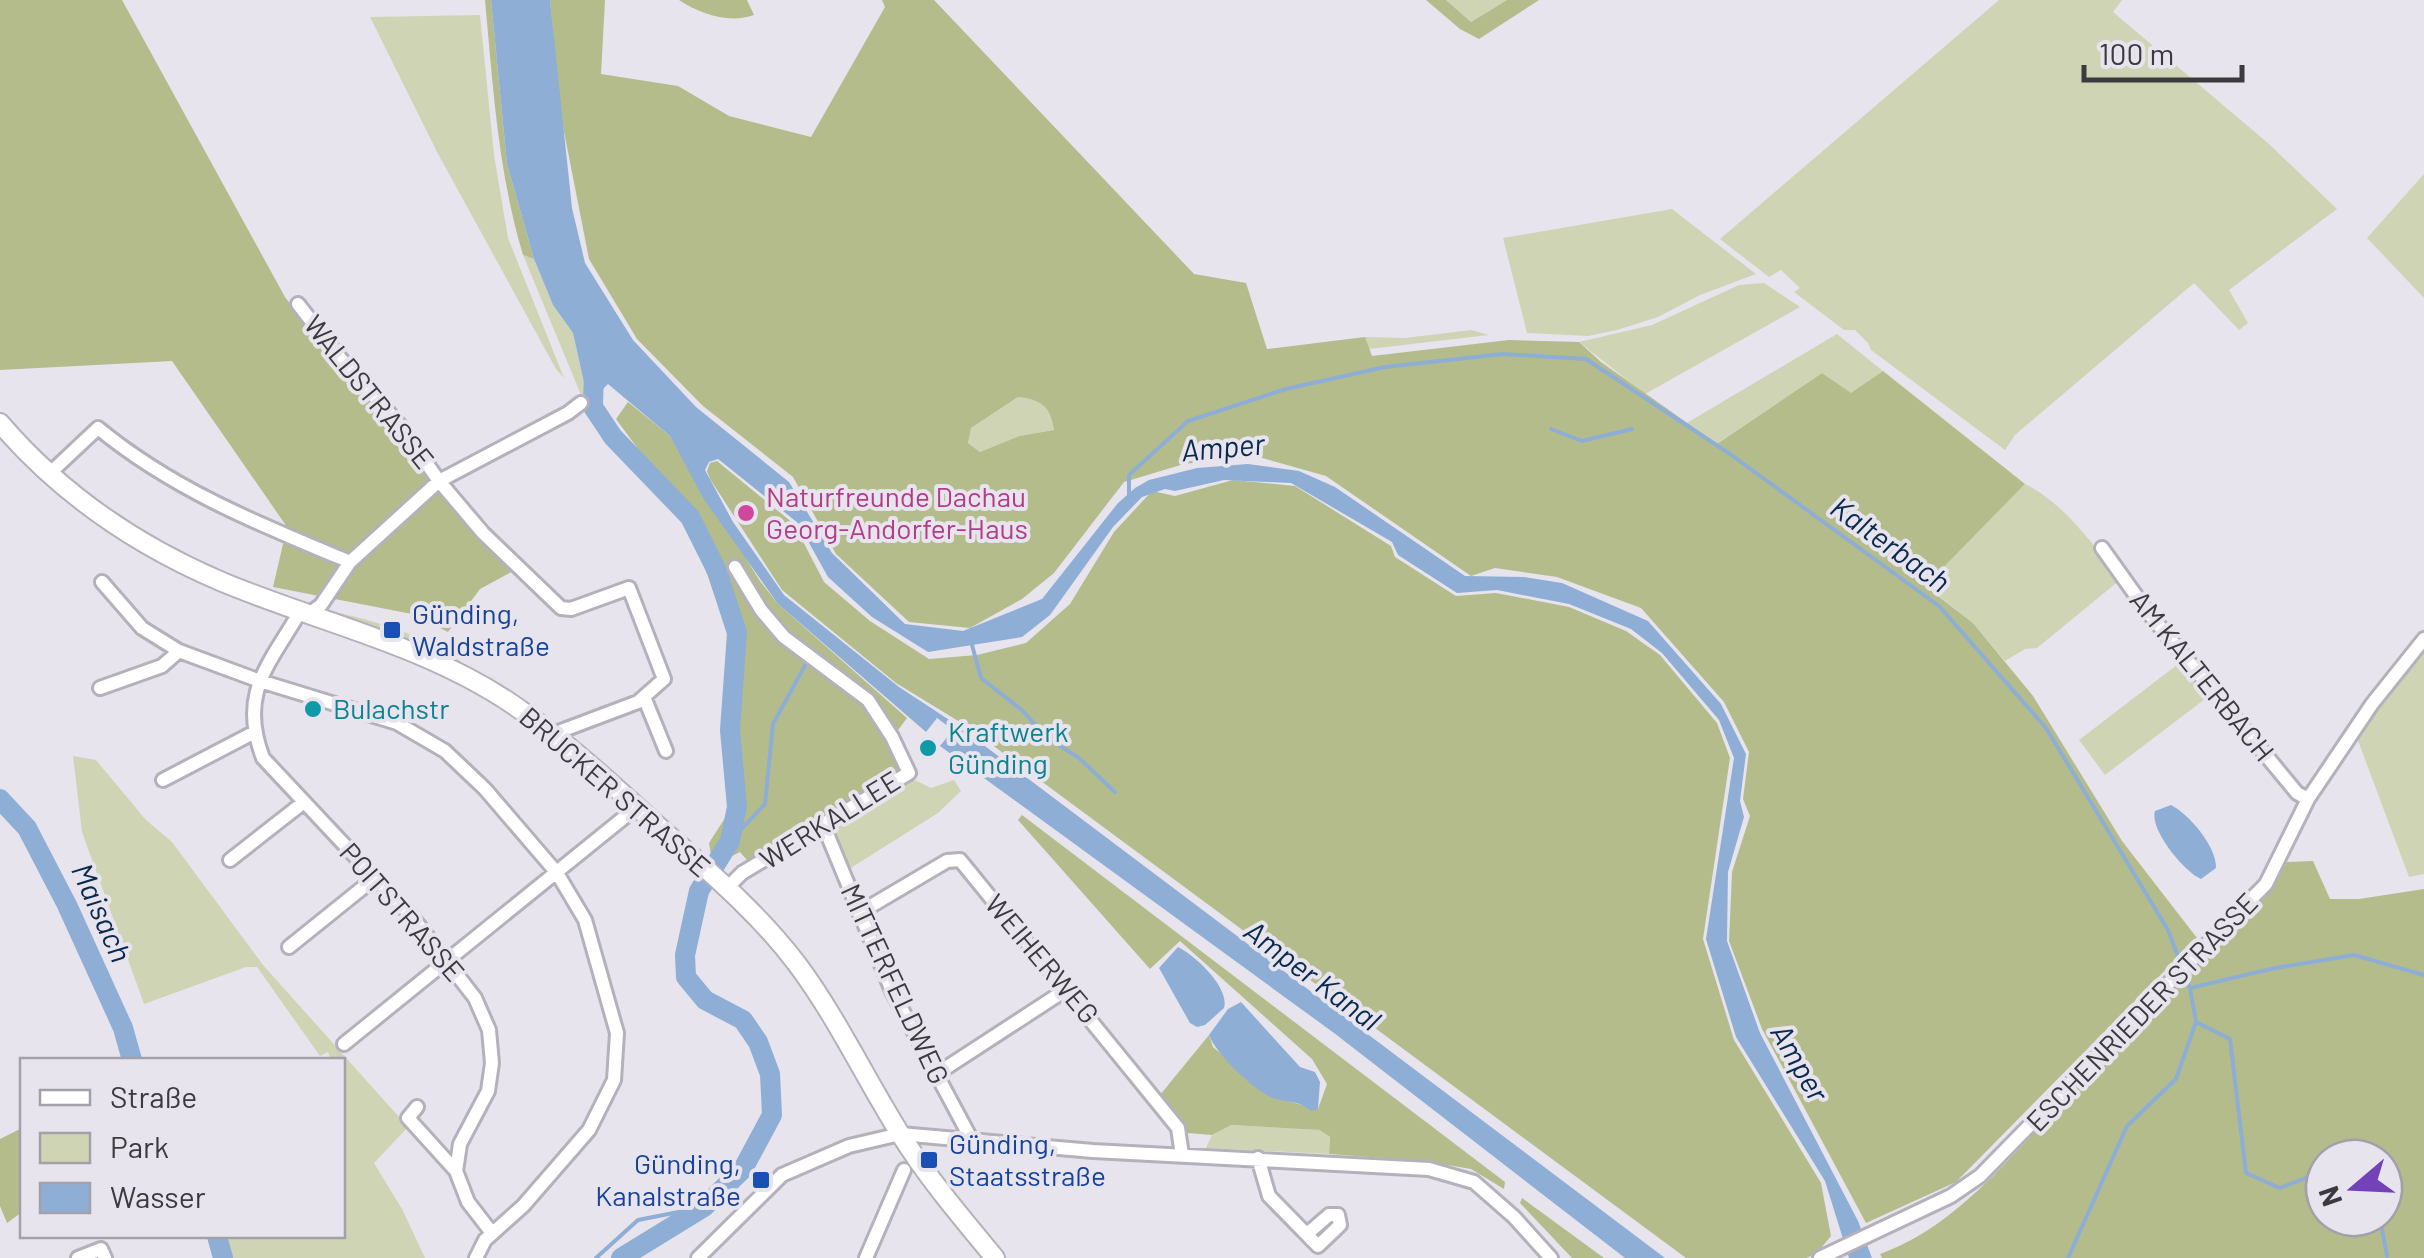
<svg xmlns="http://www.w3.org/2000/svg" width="2424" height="1258" viewBox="0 0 2424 1258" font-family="Barlow,sans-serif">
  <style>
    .green { fill: #cfd5b4 }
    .forest { fill: #b4bc8b; fill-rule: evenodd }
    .water { fill: #8eaed6 }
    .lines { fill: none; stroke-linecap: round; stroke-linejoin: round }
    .stream { stroke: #8eaed6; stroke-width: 4 }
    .river { stroke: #8eaed6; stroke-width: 20 }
    .minor-casing { stroke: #b4b1bb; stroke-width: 18 }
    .major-casing { stroke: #b4b1bb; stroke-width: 22 }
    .minor { stroke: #fff; stroke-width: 12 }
    .major { stroke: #fff; stroke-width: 18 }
    .hotel-dot { fill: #d1479c; stroke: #e7e4ee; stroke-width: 4 }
    .transit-dot { fill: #1a4fb4; stroke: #e7e4ee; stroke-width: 4 }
    .culture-dot { fill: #0f9aa8; stroke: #e7e4ee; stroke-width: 4 }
    .labels { text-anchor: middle; stroke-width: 8; stroke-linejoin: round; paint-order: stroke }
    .street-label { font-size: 28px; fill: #3b3a3e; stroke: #e7e4ee }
    .hotel-label { font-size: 28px; fill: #b23c85; stroke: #e7e4ee; text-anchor: start }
    .transit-label { font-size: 28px; fill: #164399; stroke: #e7e4ee; text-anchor: start }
    .culture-label { font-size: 28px; fill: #0d838f; stroke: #e7e4ee; text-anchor: start }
    .water-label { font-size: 30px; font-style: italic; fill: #092a4f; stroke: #e7e4ee }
  </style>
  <rect width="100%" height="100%" fill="#e7e4ee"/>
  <path class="green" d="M1446 0H1507L1471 22Z
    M1999 0H2122L2113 12 2269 144 2337 209 2229 290 2248 323 2239 330 2194 283 2015 435 2005 450 1871 350 1868 343 1855 330H1844L1794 292 1800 288 1781 270 1769 277 1720 239Z
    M480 15 494 155 508 238 564 378 556 369 437 152 370 17Z
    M2424 174V298L2367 238Z
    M1672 209 1756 274 1700 295 1658 317 1617 330 1588 336 1527 333 1503 238Z
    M523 255 534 259 553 305 573 333 587 396 581 395Z
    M1764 283 1800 307 1645 394 1579 342 1652 325 1739 285Z
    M1471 330 1489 335 1369 349 1365 337 1405 338Z
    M1837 334 1883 371 1851 394 1822 373 1717 444 1685 424Z
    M1018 397C1042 400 1050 406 1054 430L1019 436 980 452 968 443 971 428Z
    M2025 484C2064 503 2094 545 2120 580L2037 648 2025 649 2005 661 1973 623 1925 585Z
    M339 613C377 621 447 642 472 672L340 617Z
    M2424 650V874L2409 877 2357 738 2379 701Z
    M2182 661 2209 696 2105 775 2079 740Z
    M73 756 96 760 146 820 172 842 263 965 408 1127 374 1163 402 1209 425 1258H232L228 1236H342V1060H331L328 1052 320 1056 257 967H246L144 1004 82 832Z
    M911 778 931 788 954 780 961 791 938 813 846 871 828 828Z
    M1230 1125 1321 1130 1330 1137 1329 1154 1206 1148 1212 1135Z"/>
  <path class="forest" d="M0 0H122L285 297 326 351 389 417 515 570 480 589 448 632 412 614 273 587 287 527 172 361 0 370Z
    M485 0H491L507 164 534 259 523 255C498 172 493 86 485 0Z
    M550 0H605L601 74 678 86 729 116 811 137 885 7 882 0H934L1194 274 1246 283 1267 349 1365 337 1372 356 1509 340 1579 342 1601 362 1717 444 1822 373 1851 393 1883 371 2025 484 1925 586 1973 623 2033 696 2122 841 2197 938 1956 1182 1866 1223 1762 1029 1729 941 1732 872 1750 816 1743 799 1749 752 1724 702 1641 608 1557 577 1495 568 1471 576 1326 476 1255 456 1184 464 1124 482 1054 573 1022 599 970 628 909 622 836 554 793 477 703 406 637 339 589 259 560 111ZM1018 397C1042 400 1050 406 1054 430L1019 436 980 452 968 443 971 428Z
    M679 0H747L754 15C729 24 700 14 679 0Z
    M1426 0H1446L1471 22 1507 0H1539L1479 39 1460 29Z
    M628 402 670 436 760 581 778 604 907 718 889 742 901 768 753 867 740 852 720 862 711 855 709 843 732 807 722 733 730 639 694 537 666 487 616 419Z
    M717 461 794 524 824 582 870 621 929 659 977 655 1026 643 1070 604 1114 532 1152 491 1175 496 1233 480 1295 486 1391 546 1395 557 1456 596 1496 593 1569 607 1626 631 1660 655 1717 723 1730 758 1703 939 1734 1040 1821 1183 1831 1236 1816 1254 1806 1258H1686L968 727 896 683 782 590 710 479 707 471 710 463Z
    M1022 815 1505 1182 1504 1189 1471 1169 1424 1161 1329 1154 1330 1137 1320 1130 1231 1125 1212 1135 1187 1133 1160 1095 1209 1035 1213 1047 1272 1097 1318 1109 1327 1084 1312 1059 1180 941 1150 969 1018 820Z
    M2313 861 2330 899H2359L2424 889V1258H1882L1880 1254C1925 1238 1960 1208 1994 1175L2253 904 2266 897 2287 862ZM2324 1158H2384V1218H2324Z
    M22 1128V1212L7 1223 0 1206V1139Z
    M1522 1198 1604 1258H1572L1520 1203Z"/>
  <path class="water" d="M491 0H550L572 208 585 263 633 340 696 407 789 482 832 553 905 624 963 631 1042 599 1118 503 1135 488 1149 480 1197 468 1248 464 1299 471 1335 487 1465 576 1524 577 1562 583 1648 621 1721 704 1746 754 1740 801 1744 817 1728 872 1727 941 1760 1033 1858 1221 1872 1258H1849L1825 1181 1736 1037 1706 939 1734 758 1719 720 1662 653 1631 629 1569 604 1497 590 1457 593 1398 555 1392 542 1291 483 1224 480 1175 491 1165 489 1142 497 1113 527 1050 615 1022 637 928 652 872 617 828 577 798 523 718 459 709 462 705 470 733 522 784 595 899 687 957 725 1665 1258H1625L1334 1033 940 746 953 730 937 718 926 732 778 604 703 498 670 436 608 384 595 397 587 396 573 333 553 305 534 259 507 164Z
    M2171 805C2189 814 2217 847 2216 868L2201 879C2184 872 2149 829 2155 811Z
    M1178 947C1196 956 1230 988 1224 1008L1205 1025 1197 1027 1190 1023 1159 968Z
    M1241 1002 1300 1067 1315 1072 1320 1082 1318 1109 1311 1111C1299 1100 1287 1103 1273 1098 1253 1090 1216 1054 1209 1035L1228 1009Z"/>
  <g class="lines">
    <path class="stream" d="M1551 429 1582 441 1632 429
      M1129 495V475L1188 421 1286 389 1385 367 1503 354 1586 359 1730 454 1939 606 2046 728 2168 930 2190 988 2196 1022 2176 1079 2127 1126 2068 1258
      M972 645 981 678 1023 711 1046 737 1079 758 1115 792
      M730 841 765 804 773 724 808 660
      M2190 988 2275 968 2354 955 2424 975
      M2196 1022 2230 1039 2246 1173 2280 1188 2324 1171
      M2380 1218 2387 1256
      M596 1258 638 1220 704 1207"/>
    <path class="river" d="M594 370 593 407 613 437 690 517 717 571 737 633 730 730 737 807 730 841 699 891 685 955 686 977 705 1000 743 1020 758 1042 770 1074 772 1115 743 1169 704 1207 621 1258
      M0 799 27 828 67 905 123 1028 132 1060
      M217 1236 223 1258"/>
    <g class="minor-casing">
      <path id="minor" d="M298 304 340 358 398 423 439 481 568 413 581 403
        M49 474 98 428C173 490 261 525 350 562
        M2102 548 2147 611 2297 793 2308 799
        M102 582 142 628 179 651 260 681 397 723 445 751 485 789 557 873 585 920 617 1033 614 1080 589 1130 523 1206 485 1240 476 1258
        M301 610C269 665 238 693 263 758L413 918 475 998 489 1030 492 1063 488 1091 460 1144 456 1171 468 1202 492 1233
        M310 613 321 605 350 562 439 481 483 533 561 608 571 609 629 588 664 679 638 702 553 734
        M100 688 162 666 179 651
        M644 697 666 751
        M163 780 253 733
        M823 824 892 991 969 1135V1141
        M230 860 304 802
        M727 888 742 873 909 773 892 737 868 700 784 637 761 610 735 567
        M859 913 947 861 960 860 1178 1128 1182 1155
        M289 947 376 877
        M344 1044 637 807
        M935 1075 1067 989
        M417 1107 408 1118 456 1171
        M1258 1158 1269 1196 1318 1246 1340 1225 1338 1215H1329L1307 1234
        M78 1258 101 1249 105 1258
        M698 1258 782 1175 849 1146 900 1134 1093 1151 1429 1169 1474 1182 1514 1217 1551 1258
        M866 1258 904 1170
        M1820 1258 1951 1196 1980 1176 2266 884 2308 799 2372 704 2424 639"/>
    </g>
    <g class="major-casing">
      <path id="major" d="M0 423C59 492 136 545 220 581 317 622 423 644 512 704 568 742 618 790 668 835 713 875 760 915 797 964 836 1016 864 1076 899 1132 927 1177 961 1217 995 1258"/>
    </g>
    <use href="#minor" class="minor"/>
    <use href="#major" class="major"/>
  </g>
  <circle class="hotel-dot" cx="746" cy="513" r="10"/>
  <g class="transit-dot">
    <rect x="382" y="620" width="20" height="20" rx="5"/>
    <rect x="919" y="1150" width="20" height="20" rx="5"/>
    <rect x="751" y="1170" width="20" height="20" rx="5"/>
  </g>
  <g class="culture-dot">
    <circle cx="313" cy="709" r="10"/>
    <circle cx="928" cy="748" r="10"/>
  </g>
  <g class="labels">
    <g class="street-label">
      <text transform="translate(369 392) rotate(51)" y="10">WALDSTRASSE</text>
      <text transform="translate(2202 676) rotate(51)" y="10">AM KALTERBACH</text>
      <text transform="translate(615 792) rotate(41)" y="10">BRUCKER STRASSE</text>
      <text transform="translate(830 820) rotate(-32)" y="10">WERKALLEE</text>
      <text transform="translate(402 912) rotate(49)" y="10">POITSTRASSE</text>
      <text transform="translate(1042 959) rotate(50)" y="10">WEIHERWEG</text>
      <text transform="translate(895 984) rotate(65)" y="10">MITTERFELDWEG</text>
      <text transform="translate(2142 1012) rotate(-46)" y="10">ESCHENRIEDER STRASSE</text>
    </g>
    <g class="hotel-label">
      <text x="766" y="507">Naturfreunde Dachau<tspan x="766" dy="32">Georg-Andorfer-Haus</tspan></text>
    </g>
    <g class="transit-label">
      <text x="412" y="624">Günding,<tspan x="412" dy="32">Waldstraße</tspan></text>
      <text x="949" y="1154">Günding,<tspan x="949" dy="32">Staatsstraße</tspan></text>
      <text x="741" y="1174" text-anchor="end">Günding,<tspan x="741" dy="32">Kanalstraße</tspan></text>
    </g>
    <g class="culture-label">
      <text x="333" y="719">Bulachstr</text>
      <text x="948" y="742">Kraftwerk<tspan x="948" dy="32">Günding</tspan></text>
    </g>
    <g class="water-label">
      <text transform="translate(1223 448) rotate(-5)" y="10">Amper</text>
      <text transform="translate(1890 545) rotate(36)" y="10">Kalterbach</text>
      <text transform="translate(101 913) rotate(66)" y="10">Maisach</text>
      <text transform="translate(1312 976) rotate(37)" y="10">Amper Kanal</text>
      <text transform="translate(1799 1063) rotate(60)" y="10">Amper</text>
    </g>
  </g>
  <rect x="20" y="1058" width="325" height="180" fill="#e7e4ee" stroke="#a2a0a8" stroke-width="2.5"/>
  <rect x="40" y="1090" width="50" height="15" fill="#ffffff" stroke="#a2a0a8" stroke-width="2.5"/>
  <text x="110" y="1108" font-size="30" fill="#3b3a3e">Straße</text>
  <rect x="40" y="1133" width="50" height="30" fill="#cfd5b4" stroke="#a2a0a8" stroke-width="2.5"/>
  <text x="110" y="1158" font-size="30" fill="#3b3a3e">Park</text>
  <rect x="40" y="1183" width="50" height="30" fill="#8eaed6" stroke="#a2a0a8" stroke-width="2.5"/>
  <text x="110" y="1208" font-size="30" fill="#3b3a3e">Wasser</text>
  <g transform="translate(2354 1188) rotate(251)"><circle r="48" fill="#e7e4ee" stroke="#a2a0a8" stroke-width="2.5"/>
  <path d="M0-8L18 38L0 25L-18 38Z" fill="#7341b8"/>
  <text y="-15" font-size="28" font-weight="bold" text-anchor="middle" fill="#3b3a3e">N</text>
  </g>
  <path d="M2084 65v15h158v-15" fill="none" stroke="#3b3a3e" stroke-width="5"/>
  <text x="2099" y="65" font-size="30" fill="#3b3a3e" stroke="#e7e4ee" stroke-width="8" paint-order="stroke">100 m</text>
</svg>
